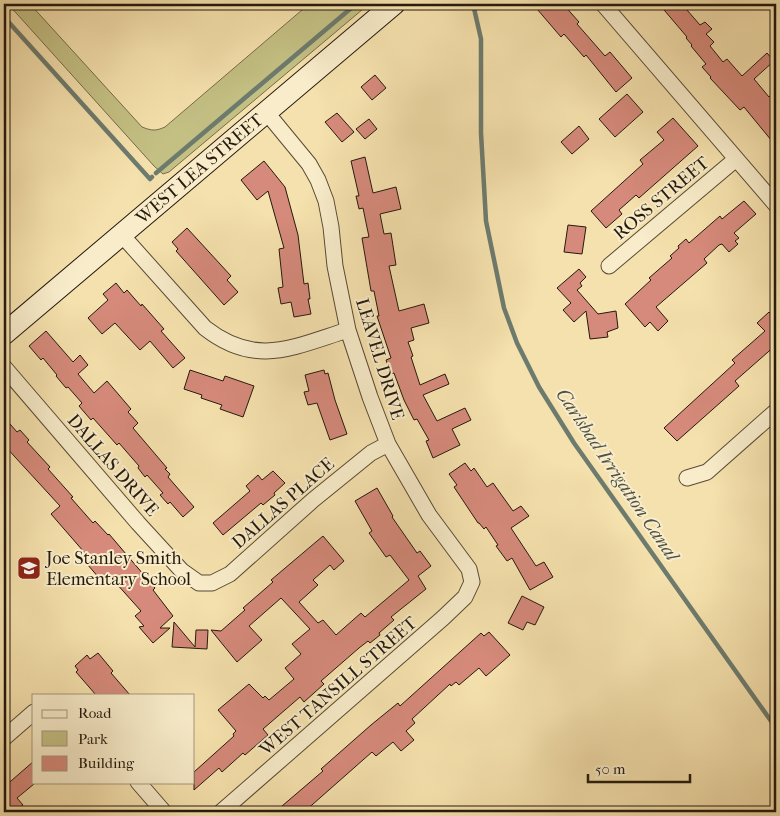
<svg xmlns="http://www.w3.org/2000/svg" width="780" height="816" viewBox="0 0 780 816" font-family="'IM FELL French Canon',serif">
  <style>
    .green { fill: #c4c084; stroke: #746c48 }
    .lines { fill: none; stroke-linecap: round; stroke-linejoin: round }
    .stream { stroke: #6d7b6e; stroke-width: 4.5 }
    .building { fill: #d68a7b; stroke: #24190d }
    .minor-casing { stroke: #584b35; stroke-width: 17 }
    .secondary-casing { stroke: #24190d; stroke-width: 23 }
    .minor { stroke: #f8ecca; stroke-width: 15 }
    .secondary { stroke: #f8ecca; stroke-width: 21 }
    .labels { text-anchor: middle; stroke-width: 4; stroke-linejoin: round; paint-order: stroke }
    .street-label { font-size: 18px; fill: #24190d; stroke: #f8ecca }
    .poi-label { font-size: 18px; fill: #24190d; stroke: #f8ecca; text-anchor: start }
    .water-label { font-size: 19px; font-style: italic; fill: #4e5246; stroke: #f8ecca }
  </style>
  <rect width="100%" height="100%" fill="#f5e1ad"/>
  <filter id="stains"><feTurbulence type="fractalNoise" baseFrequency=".004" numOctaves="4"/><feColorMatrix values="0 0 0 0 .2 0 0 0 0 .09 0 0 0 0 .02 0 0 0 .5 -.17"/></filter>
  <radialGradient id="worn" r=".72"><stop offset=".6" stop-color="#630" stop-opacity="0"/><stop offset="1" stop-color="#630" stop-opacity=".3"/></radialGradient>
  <path class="green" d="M8 4H30L142 127C152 131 156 131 165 127L309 4H369L169 172 163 174 154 166Z"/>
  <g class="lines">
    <path class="stream" d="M473 4 481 39V133L486 221 504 308 517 343 539 387 574 443 776 728
      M4 17 150 179 152 177
      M156 173 356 4"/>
  </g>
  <path class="building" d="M544 4H563L579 22 577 24 605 56 610 52 632 78 616 92 586 55 584 57 564 34 561 37 537 9Z
    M659 4H694L687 10 700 25 705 22 712 29 706 34 714 42 710 46 723 62 727 59 742 76 767 53 774 61 754 79 769 97 776 91V146L744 107 740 110 710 78 711 77 702 67 706 64 691 46 692 45 686 38 687 37Z
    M375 75 386 88 372 100 361 87Z
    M627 94 643 112 615 137 599 119Z
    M337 113 354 132 342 142 325 122Z
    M673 118 698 146 639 198 636 195 619 210 622 214 606 228 591 211 643 164 640 160 664 140 657 132Z
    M369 119 377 129 365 139 356 129Z
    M579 126 589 139 572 154 561 142Z
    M365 157 373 193 396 187 401 209 380 214 384 234 391 233 396 265 389 266 399 311 424 304 429 323 411 328 414 340 408 342 413 356 411 357 420 385 445 374 449 384 423 395 437 421 465 408 471 420 452 429 460 445 433 458 426 441 429 440 417 419 414 420 404 400 394 373 391 374 386 360 391 358 377 316H379L374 291H371L362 238 369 237 363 208 359 209 356 196H359L351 161Z
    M264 161 285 187 298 235 304 284 308 283 310 299H308L311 314 294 317 291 302 281 304 278 288 283 287 279 249 284 248 268 191 257 200 241 180Z
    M744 201 756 214 734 233 739 238 735 241 738 244 729 252 722 244 719 245 704 259 707 263 656 307 668 321 658 331 650 322 645 327 625 304 651 280 649 278 672 258 670 256 679 248 678 246 686 239 689 243 720 216 722 219Z
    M568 225 586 227 582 254 564 252Z
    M187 228 231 276 227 280 238 292 224 305 176 251 178 249 172 242Z
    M579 269 586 277 580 283 582 286 577 290 598 314 616 311 618 328 607 332 608 337 590 339 586 311 574 322 563 310 571 303 557 288Z
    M116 283 124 293 127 290 141 306 142 304 164 329 161 331 185 358 173 368 150 341 140 350 115 323 102 334 88 318 108 300 103 294Z
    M769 312 776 320V345L735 381 739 386 677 441 664 428 735 363 732 360 765 331 757 323Z
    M46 331 73 362 80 355 88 365 78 374 94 393 107 381 131 409 128 412 138 423 133 428 167 468 165 469 170 474 168 477 194 507 183 517 170 502 168 504 160 495 163 493 147 475 145 477 138 468 139 466 119 443 117 445 93 418 91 420 79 406 82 403 68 387 66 388 56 376 57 375 43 358 41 360 29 346Z
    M190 370 223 381 225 376 254 386 243 417 220 409 222 405 201 398 202 395 184 389Z
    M324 370 325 374 328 373 335 400 347 434 330 440 317 403 308 405 304 392 309 391 305 375Z
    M4 417 17 432 20 430 29 440 27 442 50 467 48 469 73 497 71 498 93 523 95 521 108 535 109 534 155 588 153 590 173 616 160 628H170L153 643 139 627 144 626 135 616 141 611 107 573 100 579 87 564 91 560 51 514 60 506 4 445Z
    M465 463 471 471 474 468 487 487 493 483 513 511 521 506 529 516 511 528 536 566 544 562 553 577 530 590 512 558 507 561 496 546 498 545 486 527 484 529 479 523H478L454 487 457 485 449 474Z
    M273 471 285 483 274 493 275 495 263 505 261 503 223 535 213 523 250 491 246 486 258 475 262 480Z
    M377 488 393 516 392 517 417 553 420 551 431 566 418 576 426 589 391 617 394 620 379 633 380 635 370 643 368 641 359 648 321 681 324 684 304 702 300 697 263 729 268 735 245 755 243 753 222 772 219 768 194 790V772L234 736 233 734 236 731 218 710 249 684 263 698 265 696 269 700 294 679 285 668 301 654 292 644 310 629 281 598 249 626 262 640 237 662 211 630 221 631 245 610 243 608 273 582 271 580 323 536 344 561 334 570 330 565 313 580 318 585 299 602 318 623 323 620 336 635 361 613 365 617 409 580 390 555 386 557 369 533 372 531 355 501Z
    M522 596 544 607 535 625 527 622 523 630 508 623Z
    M174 622 195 647 196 630H208L207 649 172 647Z
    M489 632 510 655 486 676 479 668 459 685 456 682 451 686 450 684 412 719 415 723 406 731 414 740 401 751 393 742 376 756 372 752 304 812H275L323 771 321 769 371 725 398 703 400 706 481 633 484 636Z
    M98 653 113 671 111 673 130 695H96L76 672 78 670 75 666 87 655 90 659Z
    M34 761V784L17 798 23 805 13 812 4 802V787Z"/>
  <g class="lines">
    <g class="minor-casing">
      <path id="minor" d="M603 4 776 205
        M121 234 205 328C256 368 293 347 348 330
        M609 266 736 159
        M4 367 138 523 182 571 199 583H212L230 574 313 500 371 453 388 444
        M687 478 707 472 776 411
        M4 738 34 712
        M138 782 164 812
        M221 812 443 618 465 597 472 582 469 569 429 515 388 444 370 397 348 330 335 266 331 227 326 201 318 180 309 164 267 113"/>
    </g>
    <g class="secondary-casing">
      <g id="secondary">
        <path id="s1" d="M4 334 394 4"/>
      </g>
    </g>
    <use href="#minor" class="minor"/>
    <use href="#secondary" class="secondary"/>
  </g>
  <defs>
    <g id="school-square" transform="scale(1.25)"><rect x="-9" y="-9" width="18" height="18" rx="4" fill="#8f2418" stroke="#f8ecca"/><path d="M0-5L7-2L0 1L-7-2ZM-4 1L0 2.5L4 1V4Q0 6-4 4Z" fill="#fff"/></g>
  </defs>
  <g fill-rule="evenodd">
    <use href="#school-square" x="29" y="568"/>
  </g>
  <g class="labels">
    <g class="street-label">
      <text dy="6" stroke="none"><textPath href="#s1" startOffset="256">WEST LEA STREET</textPath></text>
      <text transform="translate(661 198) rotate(-40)" y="6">ROSS STREET</text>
      <text transform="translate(380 359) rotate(73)" y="6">LEAVEL DRIVE</text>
      <text transform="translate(113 465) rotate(49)" y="6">DALLAS DRIVE</text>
      <text transform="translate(283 503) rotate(-41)" y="6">DALLAS PLACE</text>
      <text transform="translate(338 686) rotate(-41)" y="6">WEST TANSILL STREET</text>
    </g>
    <g class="poi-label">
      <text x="46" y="564">Joe Stanley Smith<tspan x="46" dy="21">Elementary School</tspan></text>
    </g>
    <g class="water-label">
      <text transform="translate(618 474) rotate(56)" y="7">Carlsbad Irrigation Canal</text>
    </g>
  </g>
  <rect width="780" height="816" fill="none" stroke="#f5e1ad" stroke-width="20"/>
  <rect x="5" y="5" width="770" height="806" fill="none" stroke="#24190d" stroke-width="2.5"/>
  <rect x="10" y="10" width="760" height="796" fill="none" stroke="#24190d"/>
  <rect x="32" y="694" width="162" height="90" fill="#f8ecca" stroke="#a3987e"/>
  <rect x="42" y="710" width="25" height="8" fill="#f8ecca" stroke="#a3987e"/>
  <text x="78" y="718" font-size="15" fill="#24190d">Road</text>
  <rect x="42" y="731" width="25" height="15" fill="#c4c084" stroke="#a3987e"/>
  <text x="78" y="744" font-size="15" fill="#24190d">Park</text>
  <rect x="42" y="756" width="25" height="15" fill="#d68a7b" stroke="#a3987e"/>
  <text x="78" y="768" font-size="15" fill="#24190d">Building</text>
  <path d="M588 774v8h102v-8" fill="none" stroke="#24190d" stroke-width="2.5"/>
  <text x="595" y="774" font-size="15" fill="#24190d" stroke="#f8ecca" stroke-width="4" paint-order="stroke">50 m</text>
  <rect width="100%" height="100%" filter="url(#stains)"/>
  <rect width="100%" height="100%" fill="url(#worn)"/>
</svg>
